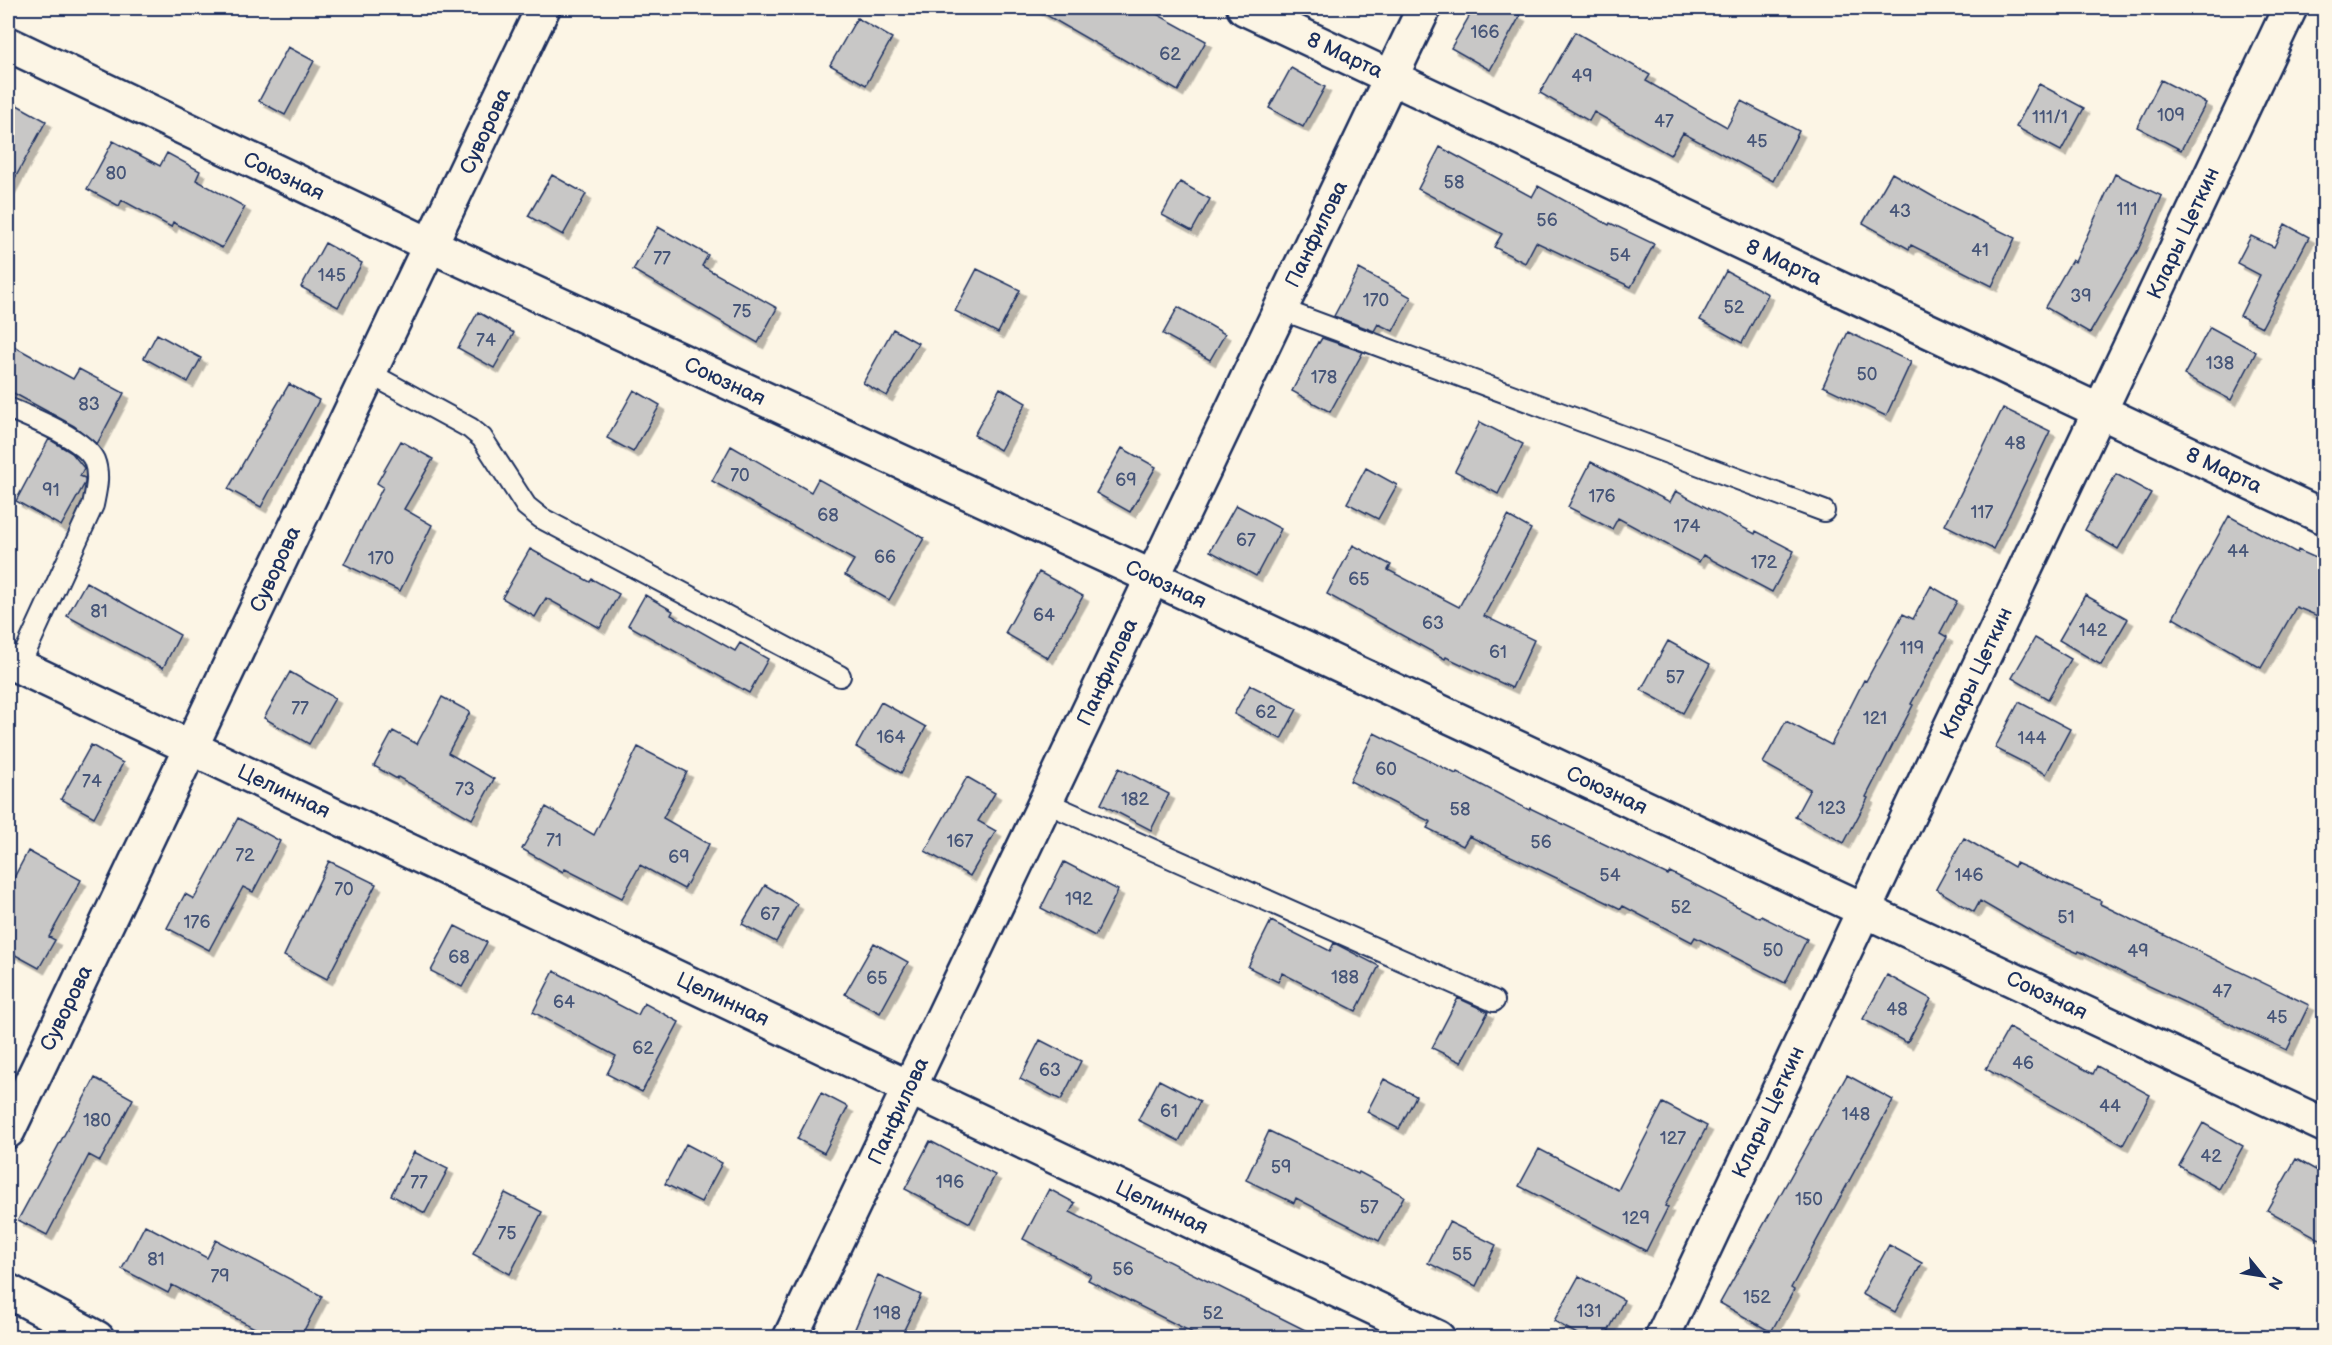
<svg xmlns="http://www.w3.org/2000/svg" width="2332" height="1345" viewBox="0 0 2332 1345" font-family="'Balsamiq Sans',sans-serif">
  <style>
    .building { fill: #c8c7c6; stroke: #1b2f5e; stroke-width: 1.5; filter: url(#shadow) }
    .lines { fill: none; stroke-linecap: round; stroke-linejoin: round }
    .lane-casing { stroke: #1b2f5e; stroke-width: 24 }
    .street-casing { stroke: #1b2f5e; stroke-width: 38 }
    .secondary-casing { stroke: #1b2f5e; stroke-width: 38 }
    .lane { stroke: #fcf5e5; stroke-width: 20 }
    .street { stroke: #fcf5e5; stroke-width: 33 }
    .secondary { stroke: #fcf5e5; stroke-width: 33 }
    .labels { text-anchor: middle; stroke-width: 4.5; stroke-linejoin: round; paint-order: stroke }
    .number-label { font-size: 18px; fill: #465578 }
    .street-label { font-size: 21px; fill: #1b2f5e; stroke: #fcf5e5 }
  </style>
  <defs>
    <filter id="shadow"><feDropShadow dx="5.5" dy="5.5" stdDeviation="0" flood-color="#0004"/></filter>
  </defs>
  <rect width="100%" height="100%" fill="#fcf5e5"/>
  <filter id="ink" filterUnits="userSpaceOnUse"><feTurbulence type="fractalNoise" baseFrequency=".0167" numOctaves="2"/><feDisplacementMap in="SourceGraphic" scale="12" xChannelSelector="R" yChannelSelector="G"/><feConvolveMatrix kernelMatrix="1 2 1 2 8 2 1 2 1" color-interpolation-filters="sRGB"/></filter>
  <g filter="url(#ink)">
    <path class="building" d="M1034 8H1146L1206 41 1178 91Z
      M1474 8H1505L1520 16 1490 70 1451 48Z
      M857 18 892 38 866 85 830 65Z
      M1575 32 1650 75 1646 81 1727 127 1741 101 1799 131 1773 181 1683 133 1670 155 1594 112 1589 121 1540 93Z
      M288 47 314 61 285 115 259 101Z
      M1291 68 1325 87 1303 127 1269 108Z
      M2161 80 2206 103 2181 150 2137 127Z
      M2039 84 2084 108 2061 151 2016 127Z
      M8 100 46 121 8 191Z
      M113 141 160 166 167 153 200 171 196 180 245 207 222 248 173 222 171 227 122 200 119 206 87 189Z
      M1440 147 1532 197 1538 186 1609 225 1610 223 1654 244 1631 287 1536 242 1525 263 1494 247 1502 234 1418 189Z
      M1892 173 1946 204 2015 238 1992 286 1911 245 1909 249 1863 223Z
      M2115 174 2162 196 2138 250 2090 333 2045 307 2072 260 2075 262Z
      M552 175 586 194 563 235 528 216Z
      M1180 182 1210 199 1192 231 1162 215Z
      M2285 224 2309 237 2262 327 2240 316 2260 275 2237 263 2251 236 2274 247Z
      M658 227 708 255 702 266 777 308 758 343 633 270Z
      M325 243 362 263 338 307 301 287Z
      M977 269 1020 290 998 333 955 311Z
      M1359 269 1411 297 1393 331 1378 324 1374 331 1334 316Z
      M1726 271 1768 294 1742 343 1700 320Z
      M1178 307 1225 334 1210 360 1163 334Z
      M478 312 514 333 494 368 458 348Z
      M2210 327 2256 352 2231 400 2184 375Z
      M893 329 918 343 887 396 863 383Z
      M1848 332 1911 362 1886 416 1823 386Z
      M157 334 201 358 188 382 144 358Z
      M1322 338 1363 352 1330 412 1292 391 1318 342 1319 343Z
      M8 343 73 379 79 369 124 393 97 444 74 426 8 390Z
      M289 384 319 400 261 507 228 489Z
      M1000 388 1026 403 1000 450 974 435Z
      M634 390 660 405 633 452 607 438Z
      M2003 408 2050 431 1993 549 1945 525Z
      M1480 422 1523 444 1498 494 1455 471Z
      M49 439 72 453 84 468 80 476 85 478V483L61 526 16 501Z
      M401 441 433 459 404 509 432 525 400 591 344 564 383 487 377 483Z
      M731 446 811 492 818 479 924 538 889 600 845 575 854 560 712 481Z
      M1122 448 1156 467 1130 512 1096 493Z
      M1591 462 1670 502 1676 491 1755 534 1756 531 1794 551 1772 592 1703 555 1699 562 1618 518 1612 529 1568 507Z
      M1366 468 1397 485 1378 519 1347 503Z
      M2116 474 2151 493 2118 549 2085 530Z
      M1236 505 1281 529 1256 576 1210 551Z
      M1508 516 1531 529 1484 616 1534 640 1512 688 1446 657 1445 659 1327 594 1353 545 1391 565 1388 570 1459 607Z
      M2229 516 2297 553 2298 550 2325 562V619L2296 607 2261 668 2173 618Z
      M530 549 590 582 592 579 619 594 600 628 546 598 535 617 502 598Z
      M1039 572 1083 596 1048 658 1005 633Z
      M86 582 180 635 163 668 67 616Z
      M1931 586 1957 601 1940 633 1947 637 1911 704 1913 705 1866 797 1868 798 1844 843 1795 817 1810 789 1763 763 1786 721 1831 745 1864 680 1866 681 1903 614 1913 619Z
      M645 595 673 611 671 615 735 651 740 643 768 659 749 693 628 625Z
      M2085 595 2128 619 2101 665 2059 640Z
      M2035 638 2071 659 2048 699 2012 678Z
      M1668 641 1710 664 1683 713 1641 690Z
      M290 672 335 698 309 744 264 718Z
      M1250 685 1297 709 1281 739 1234 714Z
      M442 697 470 712 448 753 494 779 472 819 398 777 397 779 374 766 393 731 417 744Z
      M881 702 926 727 901 773 856 747Z
      M2019 702 2070 729 2046 774 1995 748Z
      M1374 733 1456 774 1457 772 1529 810 1530 808 1668 875 1670 872 1760 918 1761 916 1807 939 1785 983 1695 937 1692 942 1623 906 1621 909 1469 836 1463 846 1427 828 1431 822 1350 781Z
      M91 745 123 763 94 817 61 799Z
      M638 747 687 772 663 818 709 844 684 889 640 865 622 898 565 869 563 872 522 849 546 807 594 835Z
      M1119 768 1169 794 1151 830 1101 804Z
      M967 777 995 793 978 821 996 831 970 876 925 851Z
      M238 818 280 841 253 892 243 887 209 950 167 928 185 894 194 899Z
      M1964 838 2014 867 2016 863 2101 901 2100 904 2309 1005 2287 1050 2149 986 2079 951 2078 953 2040 936 1980 901 1974 912 1936 889Z
      M28 851 81 880 49 937 55 940 39 968 8 951V889Z
      M329 861 376 884 327 979 284 956Z
      M1064 862 1118 890 1095 936 1041 908Z
      M765 885 797 904 776 942 742 924Z
      M1271 921 1330 951 1334 943 1379 966 1356 1011 1282 973 1278 982 1248 967Z
      M455 926 487 942 462 987 431 971Z
      M874 943 908 962 880 1013 845 994Z
      M554 971 638 1015 644 1003 679 1022 642 1092 607 1074 616 1056 533 1012Z
      M1887 975 1931 999 1907 1043 1863 1019Z
      M1458 998 1488 1012 1461 1062 1432 1048Z
      M2009 1028 2093 1074 2097 1066 2150 1095 2123 1145 1986 1069Z
      M1040 1040 1081 1061 1061 1100 1020 1079Z
      M1847 1075 1893 1100 1791 1288 1794 1290 1771 1332 1720 1303Z
      M95 1078 133 1099 100 1161 89 1155 47 1235 18 1220Z
      M1384 1079 1416 1096 1399 1129 1367 1112Z
      M1159 1080 1200 1101 1179 1141 1138 1120Z
      M821 1093 848 1107 824 1153 797 1139Z
      M1663 1103 1707 1126 1665 1206 1668 1207 1646 1251 1519 1186 1539 1149 1618 1190Z
      M2203 1123 2243 1146 2219 1189 2179 1166Z
      M1269 1131 1358 1174 1359 1172 1404 1196 1379 1241 1296 1198 1294 1203 1246 1180Z
      M930 1141 995 1175 970 1223 905 1189Z
      M686 1144 722 1163 701 1202 665 1184Z
      M414 1152 448 1169 425 1213 391 1195Z
      M2296 1159 2325 1175V1242L2267 1210Z
      M1049 1189 1075 1203 1070 1212 1321 1338H1203L1088 1280 1091 1275 1023 1239Z
      M505 1193 542 1212 510 1274 473 1254Z
      M1449 1222 1496 1245 1476 1286 1428 1263Z
      M145 1225 207 1258 216 1240 322 1296 300 1338H274L172 1285 168 1293 122 1269Z
      M1889 1245 1922 1263 1895 1312 1862 1294Z
      M878 1275 921 1295 900 1338H851Z
      M1579 1276 1624 1300 1605 1338H1584L1554 1321Z"/>
    <g class="lines">
      <g class="lane-casing">
        <path id="lane" d="M1280 309 1824 511
          M369 373 470 428 482 438 526 506 541 518 840 676
          M8 408C29 417 84 438 94 460 100 475 96 490 93 505L19 666
          M1045 802 1494 1001"/>
      </g>
      <g class="street-casing">
        <path id="street" d="M1244 8 2324 517
          M8 44 430 245 1152 577 2324 1125
          M8 661 1438 1338
          M8 1131 543 8
          M8 1291 97 1338
          M1662 1338 2290 8"/>
      </g>
      <g class="secondary-casing">
        <path id="secondary" d="M790 1338 1424 8"/>
      </g>
      <use href="#lane" class="lane"/>
      <use href="#street" class="street"/>
      <use href="#secondary" class="secondary"/>
    </g>
  </g>
  <g class="labels">
    <g class="number-label">
      <text x="1485" y="38">166</text>
      <text x="1170" y="60">62</text>
      <text x="1582" y="82">49</text>
      <text x="2171" y="121">109</text>
      <text x="2050" y="123">111/1</text>
      <text x="1664" y="127">47</text>
      <text x="1757" y="147">45</text>
      <text x="116" y="179">80</text>
      <text x="1454" y="188">58</text>
      <text x="2127" y="215">111</text>
      <text x="1900" y="217">43</text>
      <text x="1547" y="226">56</text>
      <text x="1980" y="256">41</text>
      <text x="1620" y="261">54</text>
      <text x="662" y="264">77</text>
      <text x="332" y="281">145</text>
      <text x="2081" y="302">39</text>
      <text x="1376" y="306">170</text>
      <text x="1734" y="313">52</text>
      <text x="742" y="317">75</text>
      <text x="486" y="346">74</text>
      <text x="2220" y="369">138</text>
      <text x="1867" y="380">50</text>
      <text x="1324" y="383">178</text>
      <text x="89" y="410">83</text>
      <text x="2015" y="449">48</text>
      <text x="740" y="481">70</text>
      <text x="1126" y="486">69</text>
      <text x="51" y="496">91</text>
      <text x="1602" y="502">176</text>
      <text x="1982" y="518">117</text>
      <text x="828" y="521">68</text>
      <text x="1687" y="532">174</text>
      <text x="1246" y="546">67</text>
      <text x="2238" y="557">44</text>
      <text x="885" y="563">66</text>
      <text x="381" y="564">170</text>
      <text x="1764" y="568">172</text>
      <text x="1359" y="585">65</text>
      <text x="99" y="617">81</text>
      <text x="1044" y="621">64</text>
      <text x="1433" y="629">63</text>
      <text x="2093" y="636">142</text>
      <text x="1912" y="654">119</text>
      <text x="1498" y="658">61</text>
      <text x="1675" y="683">57</text>
      <text x="300" y="714">77</text>
      <text x="1266" y="718">62</text>
      <text x="1875" y="724">121</text>
      <text x="891" y="743">164</text>
      <text x="2032" y="744">144</text>
      <text x="1386" y="775">60</text>
      <text x="92" y="787">74</text>
      <text x="465" y="795">73</text>
      <text x="1135" y="805">182</text>
      <text x="1832" y="814">123</text>
      <text x="1460" y="815">58</text>
      <text x="554" y="846">71</text>
      <text x="960" y="847">167</text>
      <text x="1541" y="848">56</text>
      <text x="245" y="861">72</text>
      <text x="679" y="863">69</text>
      <text x="1610" y="881">54</text>
      <text x="1969" y="881">146</text>
      <text x="344" y="895">70</text>
      <text x="1079" y="905">192</text>
      <text x="1681" y="913">52</text>
      <text x="770" y="920">67</text>
      <text x="2066" y="923">51</text>
      <text x="197" y="928">176</text>
      <text x="1773" y="956">50</text>
      <text x="2138" y="957">49</text>
      <text x="459" y="963">68</text>
      <text x="1345" y="983">188</text>
      <text x="877" y="984">65</text>
      <text x="2222" y="997">47</text>
      <text x="564" y="1008">64</text>
      <text x="1897" y="1015">48</text>
      <text x="2277" y="1023">45</text>
      <text x="643" y="1054">62</text>
      <text x="2023" y="1069">46</text>
      <text x="1050" y="1076">63</text>
      <text x="2110" y="1112">44</text>
      <text x="1169" y="1117">61</text>
      <text x="1856" y="1120">148</text>
      <text x="97" y="1126">180</text>
      <text x="1673" y="1144">127</text>
      <text x="2211" y="1162">42</text>
      <text x="1281" y="1173">59</text>
      <text x="419" y="1188">77</text>
      <text x="950" y="1188">196</text>
      <text x="1809" y="1205">150</text>
      <text x="1369" y="1213">57</text>
      <text x="1636" y="1224">129</text>
      <text x="507" y="1239">75</text>
      <text x="1462" y="1260">55</text>
      <text x="156" y="1265">81</text>
      <text x="1123" y="1275">56</text>
      <text x="220" y="1282">79</text>
      <text x="1757" y="1303">152</text>
      <text x="1589" y="1317">131</text>
      <text x="887" y="1319">198</text>
      <text x="1213" y="1319">52</text>
    </g>
    <g class="street-label">
      <text transform="translate(1345 55) rotate(25)" y="7">8 Марта</text>
      <text transform="translate(485 131) rotate(-65)" y="7">Суворова</text>
      <text transform="translate(284 176) rotate(25)" y="7">Союзная</text>
      <text transform="translate(2183 233) rotate(-65)" y="7">Клары Цеткин</text>
      <text transform="translate(1316 234) rotate(-64)" y="7">Панфилова</text>
      <text transform="translate(1784 262) rotate(25)" y="7">8 Марта</text>
      <text transform="translate(725 381) rotate(25)" y="7">Союзная</text>
      <text transform="translate(2224 470) rotate(25)" y="7">8 Марта</text>
      <text transform="translate(275 569) rotate(-65)" y="7">Суворова</text>
      <text transform="translate(1166 584) rotate(25)" y="7">Союзная</text>
      <text transform="translate(1107 672) rotate(-65)" y="7">Панфилова</text>
      <text transform="translate(1976 673) rotate(-65)" y="7">Клары Цеткин</text>
      <text transform="translate(1607 790) rotate(25)" y="7">Союзная</text>
      <text transform="translate(284 791) rotate(25)" y="7">Целинная</text>
      <text transform="translate(2047 995) rotate(25)" y="7">Союзная</text>
      <text transform="translate(723 999) rotate(25)" y="7">Целинная</text>
      <text transform="translate(66 1008) rotate(-64)" y="7">Суворова</text>
      <text transform="translate(898 1111) rotate(-65)" y="7">Панфилова</text>
      <text transform="translate(1768 1112) rotate(-65)" y="7">Клары Цеткин</text>
      <text transform="translate(1162 1207) rotate(25)" y="7">Целинная</text>
    </g>
  </g>
  <rect width="2332" height="1345" fill="none" stroke="#fcf5e5" stroke-width="30"/>
  <rect x="15" y="15" width="2302" height="1315" fill="none" stroke="#1b2f5e" stroke-width="2" filter="url(#ink)"/>
  <g transform="translate(2263 1276) rotate(120)" stroke="#fcf5e5" stroke-width="4.5" paint-order="stroke">
  <path d="M0-4.5L10 22L0 15L-10 22Z" fill="#1b2f5e"/>
  <text y="-9" font-size="16" font-weight="bold" text-anchor="middle" fill="#1b2f5e">N</text>
  </g>
</svg>
